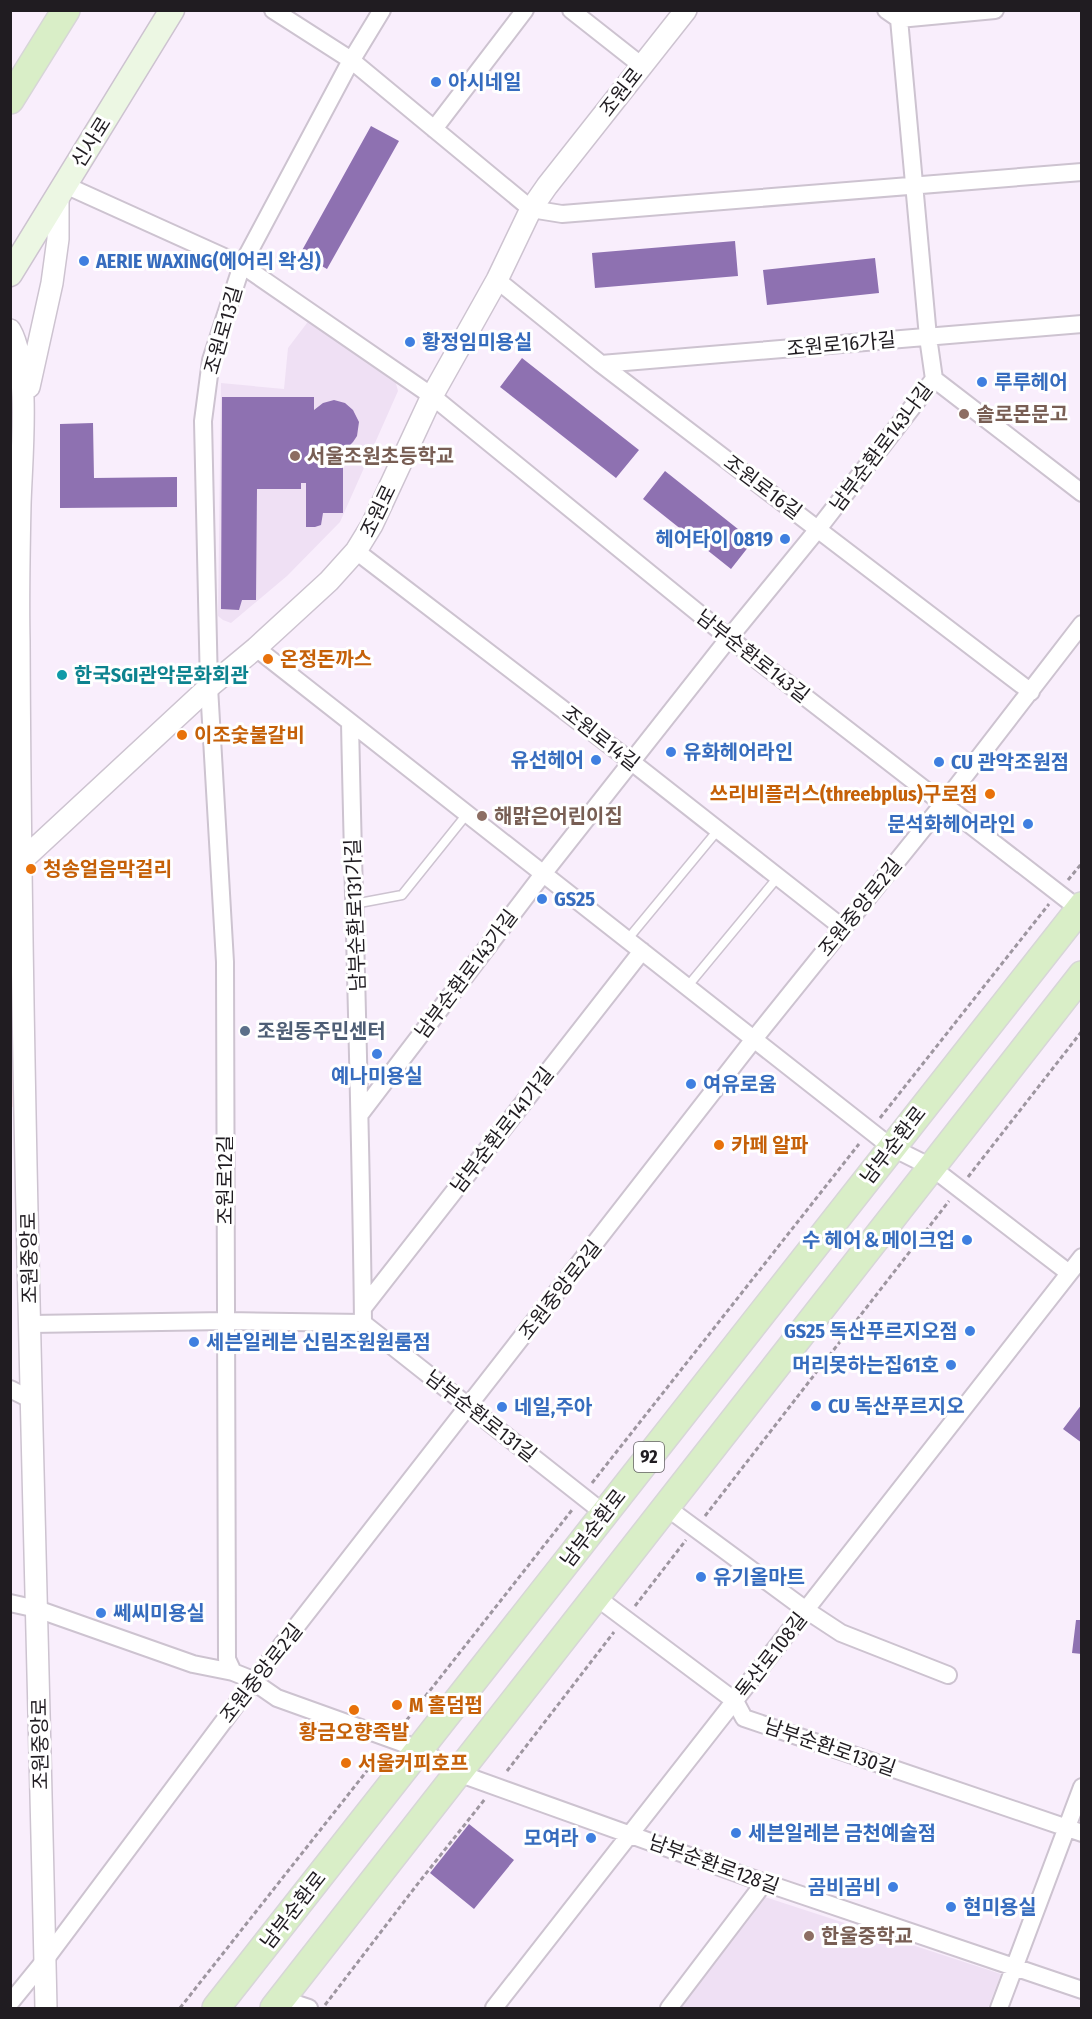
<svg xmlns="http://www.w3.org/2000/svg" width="1092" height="2019" viewBox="0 0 1092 2019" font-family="'Fira Sans Condensed','Noto Sans KR',sans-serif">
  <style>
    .built { fill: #efe0f4 }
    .industrial { fill: #fae1ea }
    .building { fill: #8e71b1 }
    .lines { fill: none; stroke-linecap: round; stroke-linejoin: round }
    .service-casing { stroke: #cdc3d0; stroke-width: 11 }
    .minor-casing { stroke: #cdc3d0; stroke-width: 20 }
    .tertiary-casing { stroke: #cdc3d0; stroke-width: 24 }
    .secondary-casing { stroke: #cdc3d0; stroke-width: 27 }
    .primary-casing { stroke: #d7d6d7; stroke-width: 30 }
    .path { stroke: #9e96a0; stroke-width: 3; stroke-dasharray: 4.5 3; stroke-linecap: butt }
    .service { stroke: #fff; stroke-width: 8 }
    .minor { stroke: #fff; stroke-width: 16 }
    .tertiary { stroke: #fff; stroke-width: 21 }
    .secondary { stroke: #ecf7e3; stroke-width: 24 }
    .primary { stroke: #d9eec7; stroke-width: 27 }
    .shop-dot { fill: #3f7fe0; stroke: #fff; stroke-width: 2 }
    .education-dot { fill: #8d6e63; stroke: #fff; stroke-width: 2 }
    .food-dot { fill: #e8710a; stroke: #fff; stroke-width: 2 }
    .culture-dot { fill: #0f9aa8; stroke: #fff; stroke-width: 2 }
    .service-dot { fill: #5c6f8a; stroke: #fff; stroke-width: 2 }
    .labels { text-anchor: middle; stroke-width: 6; stroke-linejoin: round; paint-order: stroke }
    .shield { fill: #fff; stroke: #636064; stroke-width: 1.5 }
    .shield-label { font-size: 18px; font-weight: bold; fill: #201c21 }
    .shop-label { font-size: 20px; font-weight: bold; fill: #366cbe; stroke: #fff; text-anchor: start }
    .street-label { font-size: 20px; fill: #201c21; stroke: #fff }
    .education-label { font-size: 20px; font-weight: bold; fill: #785e54; stroke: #fff; text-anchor: start }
    .food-label { font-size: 20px; font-weight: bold; fill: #c56008; stroke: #fff; text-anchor: start }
    .culture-label { font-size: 20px; font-weight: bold; fill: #0d838f; stroke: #fff; text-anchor: start }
    .service-label { font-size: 20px; font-weight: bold; fill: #4e5e75; stroke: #fff; text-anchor: start }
  </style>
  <rect width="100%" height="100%" fill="#f9eefc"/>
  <path class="built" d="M310 319 395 380 398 391 340 522 287 576 231 623 223 620 218 616 221 383 284 389 288 348Z
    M765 1897 1001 1974 988 2008H679Z"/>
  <path class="industrial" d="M15 874 18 1107H11L10 880Z"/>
  <path class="building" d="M371 126 399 141 327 269 300 254Z
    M735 241 738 276 595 288 592 253Z
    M875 258 879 293 767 305 763 270Z
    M522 358 639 450 616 478 500 387Z
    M222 397H314V410L323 403 334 400 345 403 353 410 359 422 357 436 353 442 348 447 338 450V463H343V513H323L321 525 315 527H306V483H301V489H257L256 600H242L239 610 221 609Z
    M93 423 94 478 177 477V507L60 508V424Z
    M665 471 753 541 731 569 643 499Z
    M1082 1404V1443L1063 1429Z
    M1076 1620H1082V1654L1072 1653Z
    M469 1824 514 1860 474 1909 430 1873Z"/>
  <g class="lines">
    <g class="service-casing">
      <path id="service" d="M354 904 402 895 467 814
        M627 940 718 830
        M687 987 778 877"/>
    </g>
    <g class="minor-casing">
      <path id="minor" d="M273 10 351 60 531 209 562 214 1082 172
        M571 10 637 62 644 63
        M886 10 899 19 995 10
        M434 129 525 10
        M65 185 242 265 432 396 729 638 1079 909
        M497 280 601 364 1031 692
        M601 364 1082 324
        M934 379 1082 493
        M356 551 633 763 843 928
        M256 648 891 1147 931 1167 1069 1273
        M350 722C354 923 361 1123 363 1323
        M361 1113 543 874 729 638 818 529 934 379 928 337 899 19
        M363 1308 642 951
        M31 1324 226 1321 363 1323 605 1514
        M10 1389 32 1400
        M666 1507 806 1610 841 1633 948 1675
        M596 1597 735 1701 744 1718 1082 1833
        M10 1603 37 1609 193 1664 233 1672 248 1678 277 1698 419 1749 458 1773 748 1877 1082 1990
        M233 1672 227 1659 225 962 209 687 203 421 211 360 242 265 348 66 382 10
        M282 1999 309 2008
        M10 2003 45 1960 253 1682 754 1039 943 804 1082 624
        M494 2008 1082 1257
        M669 2008 764 1883
        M999 2008 1082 1787"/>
    </g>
    <g class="tertiary-casing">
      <path id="tertiary" d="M10 330C31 366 21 462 20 505 19 550 18 595 19 641 21 1097 36 1553 46 2008
        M29 387 52 283 58 239V195
        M15 867 209 687 256 648 329 581 356 551 372 525 432 396 497 280 531 209 547 186 686 10"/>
    </g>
    <g class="secondary-casing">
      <path id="secondary" d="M10 274 172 10"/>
    </g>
    <g class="primary-casing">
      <path id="primary" d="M10 100 66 10
        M216 2008 1082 906
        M274 2008 1082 975"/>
    </g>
    <path class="path" d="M1068 880 1082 863
      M880 1118 1049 904
      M968 1177 1082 1031
      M592 1483 859 1144
      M705 1516 949 1201
      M635 1606 686 1540
      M402 1726 572 1510
      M507 1771 614 1632
      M325 2005 416 1886 485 1799
      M180 2008 381 1753"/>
    <use href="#service" class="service"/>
    <use href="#minor" class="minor"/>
    <use href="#tertiary" class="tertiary"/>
    <use href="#secondary" class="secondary"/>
    <use href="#primary" class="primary"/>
  </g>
  <g class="shop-dot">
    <circle cx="436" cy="82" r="6"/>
    <circle cx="84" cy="261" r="6"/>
    <circle cx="410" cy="342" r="6"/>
    <circle cx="982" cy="382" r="6"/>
    <circle cx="785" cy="539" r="6"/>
    <circle cx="671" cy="752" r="6"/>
    <circle cx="596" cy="760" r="6"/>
    <circle cx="939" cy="762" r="6"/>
    <circle cx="1028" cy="824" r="6"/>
    <circle cx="542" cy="899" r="6"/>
    <circle cx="377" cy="1054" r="6"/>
    <circle cx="691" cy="1084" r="6"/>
    <circle cx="967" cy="1240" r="6"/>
    <circle cx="970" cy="1331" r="6"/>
    <circle cx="194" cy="1342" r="6"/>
    <circle cx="951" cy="1365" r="6"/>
    <circle cx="816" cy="1406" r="6"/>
    <circle cx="502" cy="1407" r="6"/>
    <circle cx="701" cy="1577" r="6"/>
    <circle cx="101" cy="1613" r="6"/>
    <circle cx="736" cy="1833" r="6"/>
    <circle cx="591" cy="1838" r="6"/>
    <circle cx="893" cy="1887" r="6"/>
    <circle cx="951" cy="1907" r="6"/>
  </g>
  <g class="education-dot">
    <circle cx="964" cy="414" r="6"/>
    <circle cx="295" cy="456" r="6"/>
    <circle cx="482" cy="816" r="6"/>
    <circle cx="809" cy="1936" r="6"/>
  </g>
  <g class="food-dot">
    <circle cx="268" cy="659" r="6"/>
    <circle cx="182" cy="735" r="6"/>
    <circle cx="990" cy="794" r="6"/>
    <circle cx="31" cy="869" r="6"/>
    <circle cx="719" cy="1145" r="6"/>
    <circle cx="397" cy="1705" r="6"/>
    <circle cx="354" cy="1710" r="6"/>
    <circle cx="346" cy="1763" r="6"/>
  </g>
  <circle class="culture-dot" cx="62" cy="675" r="6"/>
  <circle class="service-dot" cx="245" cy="1031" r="6"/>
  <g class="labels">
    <rect class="shield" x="634" y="1442" width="30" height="30" rx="4.5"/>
    <g class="shield-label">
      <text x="649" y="1463">92</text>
    </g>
    <g class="shop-label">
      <text x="448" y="89">아시네일</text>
      <text x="96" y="268">AERIE WAXING(에어리 왁싱)</text>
      <text x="422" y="349">황정임미용실</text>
      <text x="994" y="389">루루헤어</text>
      <text x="773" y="546" text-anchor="end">헤어타이 0819</text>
      <text x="683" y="759">유화헤어라인</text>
      <text x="584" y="767" text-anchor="end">유선헤어</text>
      <text x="951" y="769">CU 관악조원점</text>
      <text x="1016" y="831" text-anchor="end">문석화헤어라인</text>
      <text x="554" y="906">GS25</text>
      <text x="377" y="1083" text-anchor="middle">예나미용실</text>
      <text x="703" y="1091">여유로움</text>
      <text x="955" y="1247" text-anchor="end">수 헤어＆메이크업</text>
      <text x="958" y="1338" text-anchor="end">GS25 독산푸르지오점</text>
      <text x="206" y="1349">세븐일레븐 신림조원원룸점</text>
      <text x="939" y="1372" text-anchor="end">머리못하는집61호</text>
      <text x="828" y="1413">CU 독산푸르지오</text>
      <text x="514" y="1414">네일,주아</text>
      <text x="713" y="1584">유기올마트</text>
      <text x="113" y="1620">쎄씨미용실</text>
      <text x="748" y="1840">세븐일레븐 금천예술점</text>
      <text x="579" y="1845" text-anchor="end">모여라</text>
      <text x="881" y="1894" text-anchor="end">곰비곰비</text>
      <text x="963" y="1914">현미용실</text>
    </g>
    <g class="street-label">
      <text transform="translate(621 92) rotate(-52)" y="7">조원로</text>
      <text transform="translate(91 142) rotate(-58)" y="7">신사로</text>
      <text transform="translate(223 330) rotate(-74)" y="7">조원로13길</text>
      <text transform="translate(841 344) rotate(-5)" y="7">조원로16가길</text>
      <text transform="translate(881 447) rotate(-53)" y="7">남부순환로143나길</text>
      <text transform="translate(763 487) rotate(37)" y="7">조원로16길</text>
      <text transform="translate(378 511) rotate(-64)" y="7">조원로</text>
      <text transform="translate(753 656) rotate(38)" y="7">남부순환로143길</text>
      <text transform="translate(601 738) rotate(38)" y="7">조원로14길</text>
      <text transform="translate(860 907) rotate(-51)" y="7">조원중앙로2길</text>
      <text transform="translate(355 915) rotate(-92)" y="7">남부순환로131가길</text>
      <text transform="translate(466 974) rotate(-53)" y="7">남부순환로143가길</text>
      <text transform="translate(502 1130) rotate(-52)" y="7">남부순환로141가길</text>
      <text transform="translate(893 1145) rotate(-52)" y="7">남부순환로</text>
      <text transform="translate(225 1180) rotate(-90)" y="7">조원로12길</text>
      <text transform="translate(29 1258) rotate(-91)" y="7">조원중앙로</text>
      <text transform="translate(560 1290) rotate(-52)" y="7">조원중앙로2길</text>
      <text transform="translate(481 1416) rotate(38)" y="7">남부순환로131길</text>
      <text transform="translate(593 1528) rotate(-52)" y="7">남부순환로</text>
      <text transform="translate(771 1655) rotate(-52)" y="7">독산로108길</text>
      <text transform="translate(261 1673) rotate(-52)" y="7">조원중앙로2길</text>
      <text transform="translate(40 1744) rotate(-91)" y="7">조원중앙로</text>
      <text transform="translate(830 1747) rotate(19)" y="7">남부순환로130길</text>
      <text transform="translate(714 1864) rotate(20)" y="7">남부순환로128길</text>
      <text transform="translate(293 1910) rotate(-52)" y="7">남부순환로</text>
    </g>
    <g class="education-label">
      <text x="976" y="421">솔로몬문고</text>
      <text x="307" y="463">서울조원초등학교</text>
      <text x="494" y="823">해맑은어린이집</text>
      <text x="821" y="1943">한울중학교</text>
    </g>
    <g class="food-label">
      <text x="280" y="666">온정돈까스</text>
      <text x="194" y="742">이조숯불갈비</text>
      <text x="978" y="801" text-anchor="end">쓰리비플러스(threebplus)구로점</text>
      <text x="43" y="876">청송얼음막걸리</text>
      <text x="731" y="1152">카페 알파</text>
      <text x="409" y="1712">M 홀덤펍</text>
      <text x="354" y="1739" text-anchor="middle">황금오향족발</text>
      <text x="358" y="1770">서울커피호프</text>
    </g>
    <g class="culture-label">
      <text x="74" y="682">한국SGI관악문화회관</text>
    </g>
    <g class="service-label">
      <text x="257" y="1038">조원동주민센터</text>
    </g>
  </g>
  <rect width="1092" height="2019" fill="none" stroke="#201c21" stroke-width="24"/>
</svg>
